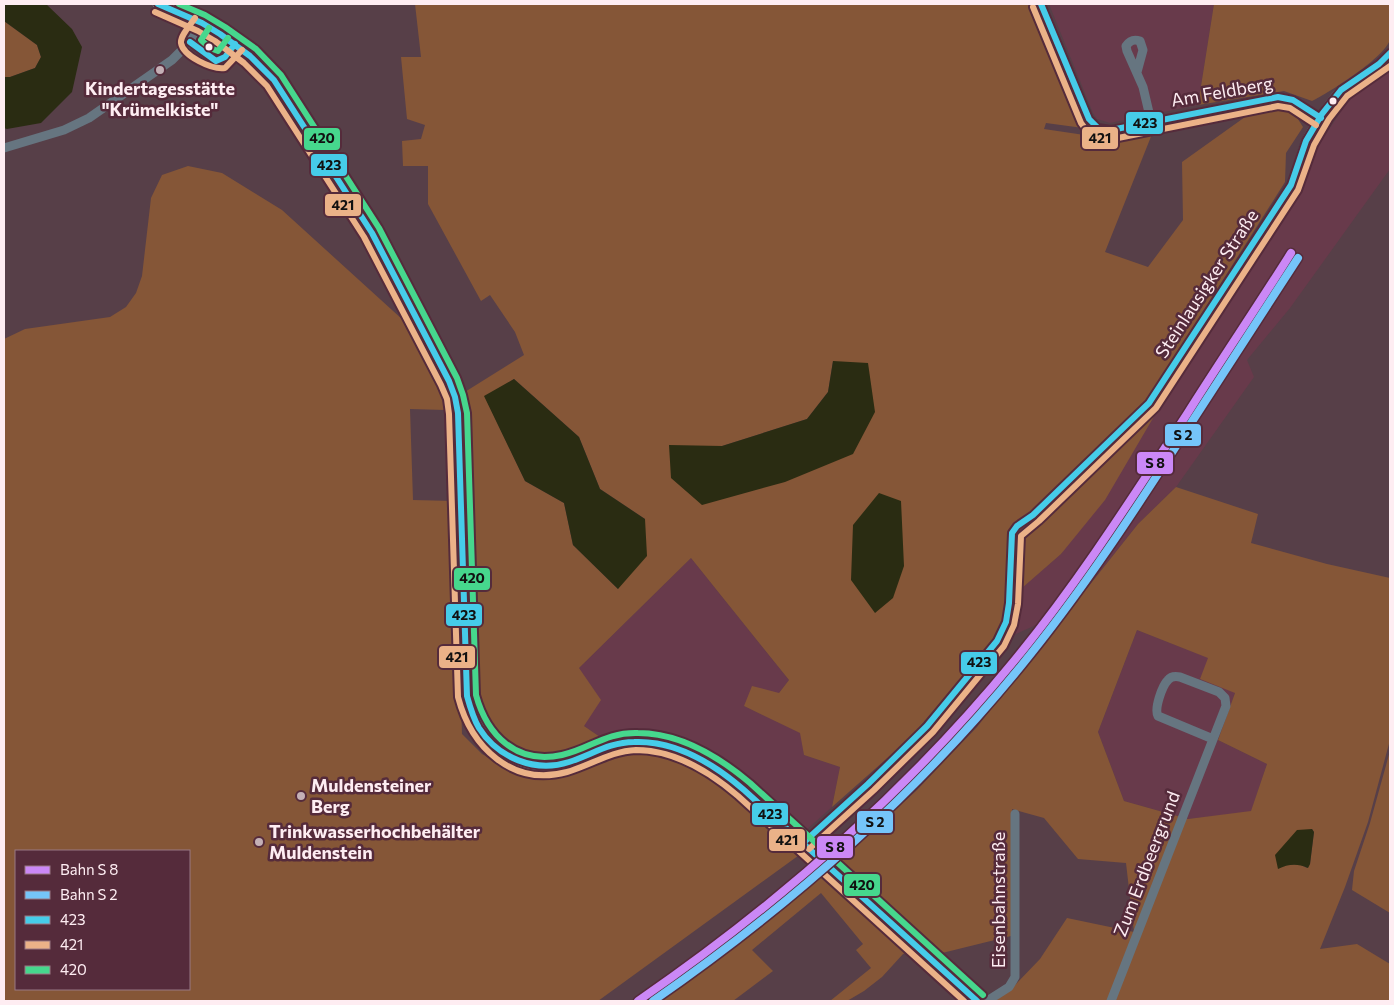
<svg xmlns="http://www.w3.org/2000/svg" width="1394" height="1005" viewBox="0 0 1394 1005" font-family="Commissioner,sans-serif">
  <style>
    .built { fill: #683a4b }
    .green { fill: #855637; fill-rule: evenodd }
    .water { fill: #2a2c12 }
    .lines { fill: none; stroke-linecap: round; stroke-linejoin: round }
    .minor { stroke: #667580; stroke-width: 9 }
    .major { stroke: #748694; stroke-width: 11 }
    .bus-1-casing { stroke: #552b3b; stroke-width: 10 }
    .bus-2-casing { stroke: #552b3b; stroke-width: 10 }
    .bus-3-casing { stroke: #552b3b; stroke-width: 10 }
    .bus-1 { stroke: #46cce9; stroke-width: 6 }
    .bus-2 { stroke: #ebb288; stroke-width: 6 }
    .bus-3 { stroke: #46d78d; stroke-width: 6 }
    .rail-1-casing { stroke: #552b3b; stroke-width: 11 }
    .rail-2-casing { stroke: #552b3b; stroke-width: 11 }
    .rail-1 { stroke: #cb88f6; stroke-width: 8 }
    .rail-2 { stroke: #75c5f9; stroke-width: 8 }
    .bus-dot { fill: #feedf2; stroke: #552b3b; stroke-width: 2 }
    .poi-dot { fill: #c4b0b6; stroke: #552b3b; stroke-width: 2 }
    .labels { text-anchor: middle; stroke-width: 5; stroke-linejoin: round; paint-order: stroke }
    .poi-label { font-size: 18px; font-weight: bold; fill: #feedf2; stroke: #552b3b; text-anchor: start }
    .street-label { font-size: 18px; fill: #feedf2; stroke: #552b3b }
    .line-badge { stroke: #552b3b; stroke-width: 2 }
    .pale-badge-label { font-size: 14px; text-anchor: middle; font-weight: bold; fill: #111 }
  </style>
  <rect width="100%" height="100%" fill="#573f48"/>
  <path class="built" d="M1049 4H1214L1198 105 1110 123 1097 119 1093 113Z
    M1390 60V169L1290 308 1247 360 1254 377 1176 487 1138 524 1069 610 1007 638 1012 612 1013 595 1061 554 1156 413 1153 406 1295 193 1318 146 1346 104Z
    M691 558 789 680 779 693 744 706 801 733 804 755 840 767 832 807 805 831 800 830 699 744 664 731H631L603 739 584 726 579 668Z
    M1137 630 1209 658 1235 693 1218 740 1267 764 1251 812 1188 819 1124 801 1098 732Z"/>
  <path class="green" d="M415 4H1037L1085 122 1083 128 1046 123 1044 129 1098 137 1156 124 1105 252 1148 267 1183 220 1182 162 1252 112 1289 105 1303 127 1286 153 1285 182 1148 398 1156 413 1105 500 1061 554 1007 601 1001 624 991 643 910 738 832 807 840 767 804 755 800 733 744 706 752 686 779 693 789 680 691 558 579 668 601 700 584 726 603 739C589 744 575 753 561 756 519 764 483 737 475 697L470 561 460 395 524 355 515 332 490 295 481 301 428 204V166H403L402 141 421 139 425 125 407 119 401 57H421ZM833 361 853 454 669 446H722L807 419 828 392ZM514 379 579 437 600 489 645 519 618 589 573 545 564 503 525 481 485 397Z
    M1214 4H1390C1390 15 1392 28 1390 39 1387 56 1329 93 1312 101L1284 91 1198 105Z
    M4 21 37 45 41 57 35 68 10 77H4Z
    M210 32 217 35 208 50 202 46 200 48 199 41C201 37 204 33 210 32Z
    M220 37 227 44C227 50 224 55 218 58L215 56 216 54 210 50Z
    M188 166 222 173 282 210 403 320 445 389V410L410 409 413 500 455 501 462 734 482 754 516 773 540 778 641 750 668 753 698 761 714 770 790 838 793 845 802 853 598 1001H4V339L25 329 110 317 126 307 136 293 142 276 151 198 162 175ZM16 851H189V989H16Z
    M1176 487 1258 514 1251 543 1327 564 1390 578V740L1368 822 1345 887 1320 949 1357 944 1390 964V1001H994L1015 985 1040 959 1067 918 1134 932 1126 863 1078 859 1044 818 1012 809 1011 936 934 955 852 880 837 862 916 791 977 727 1138 524ZM1137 630 1208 658 1200 679 1235 693 1218 740 1267 764 1251 811 1188 819 1124 801 1098 732ZM1312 829 1314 832 1310 864 1307 868 1299 864 1285 865Z
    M1390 751V913L1352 890 1354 871 1370 823Z
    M822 871 836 881 926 960 923 962 910 952 903 954 882 977 864 991 847 1001H830L871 968 856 950 863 944 821 893 752 950 773 971 733 1001H655C714 962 767 917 822 871Z"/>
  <path class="water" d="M4 4H46L72 29 82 47 72 92 41 123 7 129 4 128V77H10L35 68 41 57 37 45 4 21Z
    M833 361 868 363 875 412 853 454 785 482 702 505 671 478 669 445 722 446 807 419 828 392Z
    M514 379 579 437 600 489 645 519 647 556 618 589 573 545 564 503 525 481 484 396Z
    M879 493 901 501 904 566 893 598 875 613 851 580 853 525Z
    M1312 829 1314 832 1310 864 1308 868C1297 863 1288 864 1278 869L1275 855 1297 830Z"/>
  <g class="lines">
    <path class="minor" d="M1041 4 1089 119C1094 128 1100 131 1111 130L1278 97 1293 100 1321 118
      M1137 72 1143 50 1140 41C1134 39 1130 40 1126 46L1127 51 1143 87 1151 121
      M4 148 64 130 89 118 172 60 190 42 202 23
      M803 843 868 784 927 726 997 641 1006 622 1009 603 1012 533 1017 526 1033 515 1139 414 1149 403 1291 185C1298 170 1300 155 1306 141 1311 130 1332 98 1341 90 1357 76 1377 70 1390 53
      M987 1001 1009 987 1015 977V814
      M1111 1001 1226 706 1225 698 1219 692 1180 677C1175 676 1171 676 1168 680 1162 686 1154 709 1158 716L1213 739"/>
    <path class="major" d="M158 4 202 23 220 34 250 56 274 80 372 233 449 381 455 397 458 413 467 696C476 742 515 775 563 764 583 759 600 746 620 743 641 739 661 743 680 750 715 762 737 783 763 807 779 822 795 836 811 851 866 901 922 951 977 1001"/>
    <g class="bus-1-casing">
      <path id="bus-1" d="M158 4 202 23 220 34 250 56 274 80 372 233 449 381 455 397 458 413 467 696C470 707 473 718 479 728 498 758 535 773 569 762 591 755 610 742 634 742 676 740 714 764 744 790L977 1001
        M1041 4 1089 119 1098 128 1111 130 1278 97 1293 100 1321 118
        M190 42 216 61 225 57 235 44
        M803 843 868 784 927 726 997 641 1006 622 1009 603 1012 533 1017 526 1033 515 1149 403 1291 185 1306 141 1322 114 1341 90 1379 64 1390 53"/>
    </g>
    <g class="bus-2-casing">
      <path id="bus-2" d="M1033 7 1081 123C1089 135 1099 140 1113 139L1278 106 1290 108 1316 125
        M155 12 198 31 215 41 244 63 267 86 364 237 441 385 447 399 449 414 458 697C471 747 512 787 567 772 591 765 611 751 636 750 675 750 710 772 738 796L964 1001
        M195 18C191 24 180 36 181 43 183 56 212 70 225 68L242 50
        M809 849 874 790 933 732 1004 646 1014 625 1018 604 1021 536 1039 521 1156 408 1298 190 1314 145 1329 119 1347 96 1390 66"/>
    </g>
    <g class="bus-3-casing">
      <path id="bus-3" d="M179 4 205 15 225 27 256 49 281 75 379 228 457 378 463 395 467 413 476 695C487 735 516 765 562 755 590 749 605 732 638 733 680 733 718 756 750 783L983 995
        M209 28 201 40 210 48 218 51 228 38"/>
    </g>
    <use href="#bus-1" class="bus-1"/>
    <use href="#bus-2" class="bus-2"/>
    <use href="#bus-3" class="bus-3"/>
    <g class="rail-1-casing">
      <path id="rail-1" d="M638 1001C779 904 905 794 1014 661 1078 583 1132 498 1187 414 1221 360 1257 307 1291 253"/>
    </g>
    <g class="rail-2-casing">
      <path id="rail-2" d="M653 1001C790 906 915 796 1021 666 1085 588 1140 502 1195 417 1229 364 1264 311 1298 258"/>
    </g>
    <use href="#rail-1" class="rail-1"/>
    <use href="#rail-2" class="rail-2"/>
  </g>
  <g class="bus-dot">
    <circle cx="209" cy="47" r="4.5"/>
    <circle cx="1333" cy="101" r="4.5"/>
  </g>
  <g class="poi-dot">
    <circle cx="160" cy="70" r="5"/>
    <circle cx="301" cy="796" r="5"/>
    <circle cx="259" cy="842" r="5"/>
  </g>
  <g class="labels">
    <g class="poi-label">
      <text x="160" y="95" text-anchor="middle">Kindertagesstätte<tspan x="160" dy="21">"Krümelkiste"</tspan></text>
      <text x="311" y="792">Muldensteiner<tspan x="311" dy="21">Berg</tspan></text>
      <text x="269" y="838">Trinkwasserhochbehälter<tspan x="269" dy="21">Muldenstein</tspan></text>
    </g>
    <g class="street-label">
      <text transform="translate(1222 92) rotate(-10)" y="6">Am Feldberg</text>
      <text transform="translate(1207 284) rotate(-57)" y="6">Steinlausigker Straße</text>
      <text transform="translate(1147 864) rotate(-69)" y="6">Zum Erdbeergrund</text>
      <text transform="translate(999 900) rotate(-90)" y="6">Eisenbahnstraße</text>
    </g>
  </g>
  <g class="line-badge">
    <rect x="1125" y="111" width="39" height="24" rx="5" fill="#46cce9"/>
    <rect x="1081" y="126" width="38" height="24" rx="5" fill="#ebb288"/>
    <rect x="303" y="127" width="38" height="24" rx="5" fill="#46d78d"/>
    <rect x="310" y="153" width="38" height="24" rx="5" fill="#46cce9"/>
    <rect x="324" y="193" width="38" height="24" rx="5" fill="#ebb288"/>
    <rect x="1164" y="423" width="38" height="24" rx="5" fill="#75c5f9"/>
    <rect x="1136" y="451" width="38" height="24" rx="5" fill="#cb88f6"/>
    <rect x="453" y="567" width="38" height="24" rx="5" fill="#46d78d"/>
    <rect x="445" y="603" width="38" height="24" rx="5" fill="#46cce9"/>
    <rect x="438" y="645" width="38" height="24" rx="5" fill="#ebb288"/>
    <rect x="960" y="651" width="38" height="24" rx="5" fill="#46cce9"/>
    <rect x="751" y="802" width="38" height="24" rx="5" fill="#46cce9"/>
    <rect x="856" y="810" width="38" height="24" rx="5" fill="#75c5f9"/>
    <rect x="768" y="828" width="38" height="24" rx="5" fill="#ebb288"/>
    <rect x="816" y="835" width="38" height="24" rx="5" fill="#cb88f6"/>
    <rect x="843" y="873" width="38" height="24" rx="5" fill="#46d78d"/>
  </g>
  <g class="pale-badge-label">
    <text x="1145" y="128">423</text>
    <text x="1100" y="143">421</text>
    <text x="322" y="143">420</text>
    <text x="329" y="170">423</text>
    <text x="343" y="210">421</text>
    <text x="1183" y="440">S 2</text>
    <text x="1155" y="468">S 8</text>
    <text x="472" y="583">420</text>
    <text x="464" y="620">423</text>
    <text x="457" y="662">421</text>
    <text x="979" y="667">423</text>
    <text x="770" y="819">423</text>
    <text x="875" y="827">S 2</text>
    <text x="787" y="845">421</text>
    <text x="835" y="852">S 8</text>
    <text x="862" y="890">420</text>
  </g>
  <rect width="1394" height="1005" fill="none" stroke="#feedf2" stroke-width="10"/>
  <rect x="15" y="850" width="175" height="140" fill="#552b3b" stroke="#997984"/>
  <rect x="25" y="866" width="25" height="8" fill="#cb88f6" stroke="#997984"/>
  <text x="60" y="875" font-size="15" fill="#feedf2">Bahn S 8</text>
  <rect x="25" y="891" width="25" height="8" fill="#75c5f9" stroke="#997984"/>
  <text x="60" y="900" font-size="15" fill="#feedf2">Bahn S 2</text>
  <rect x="25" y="916" width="25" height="8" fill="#46cce9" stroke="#997984"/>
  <text x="60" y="925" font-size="15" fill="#feedf2">423</text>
  <rect x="25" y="941" width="25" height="8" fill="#ebb288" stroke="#997984"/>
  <text x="60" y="950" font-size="15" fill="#feedf2">421</text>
  <rect x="25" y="966" width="25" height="8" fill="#46d78d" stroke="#997984"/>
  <text x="60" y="975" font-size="15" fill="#feedf2">420</text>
</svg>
